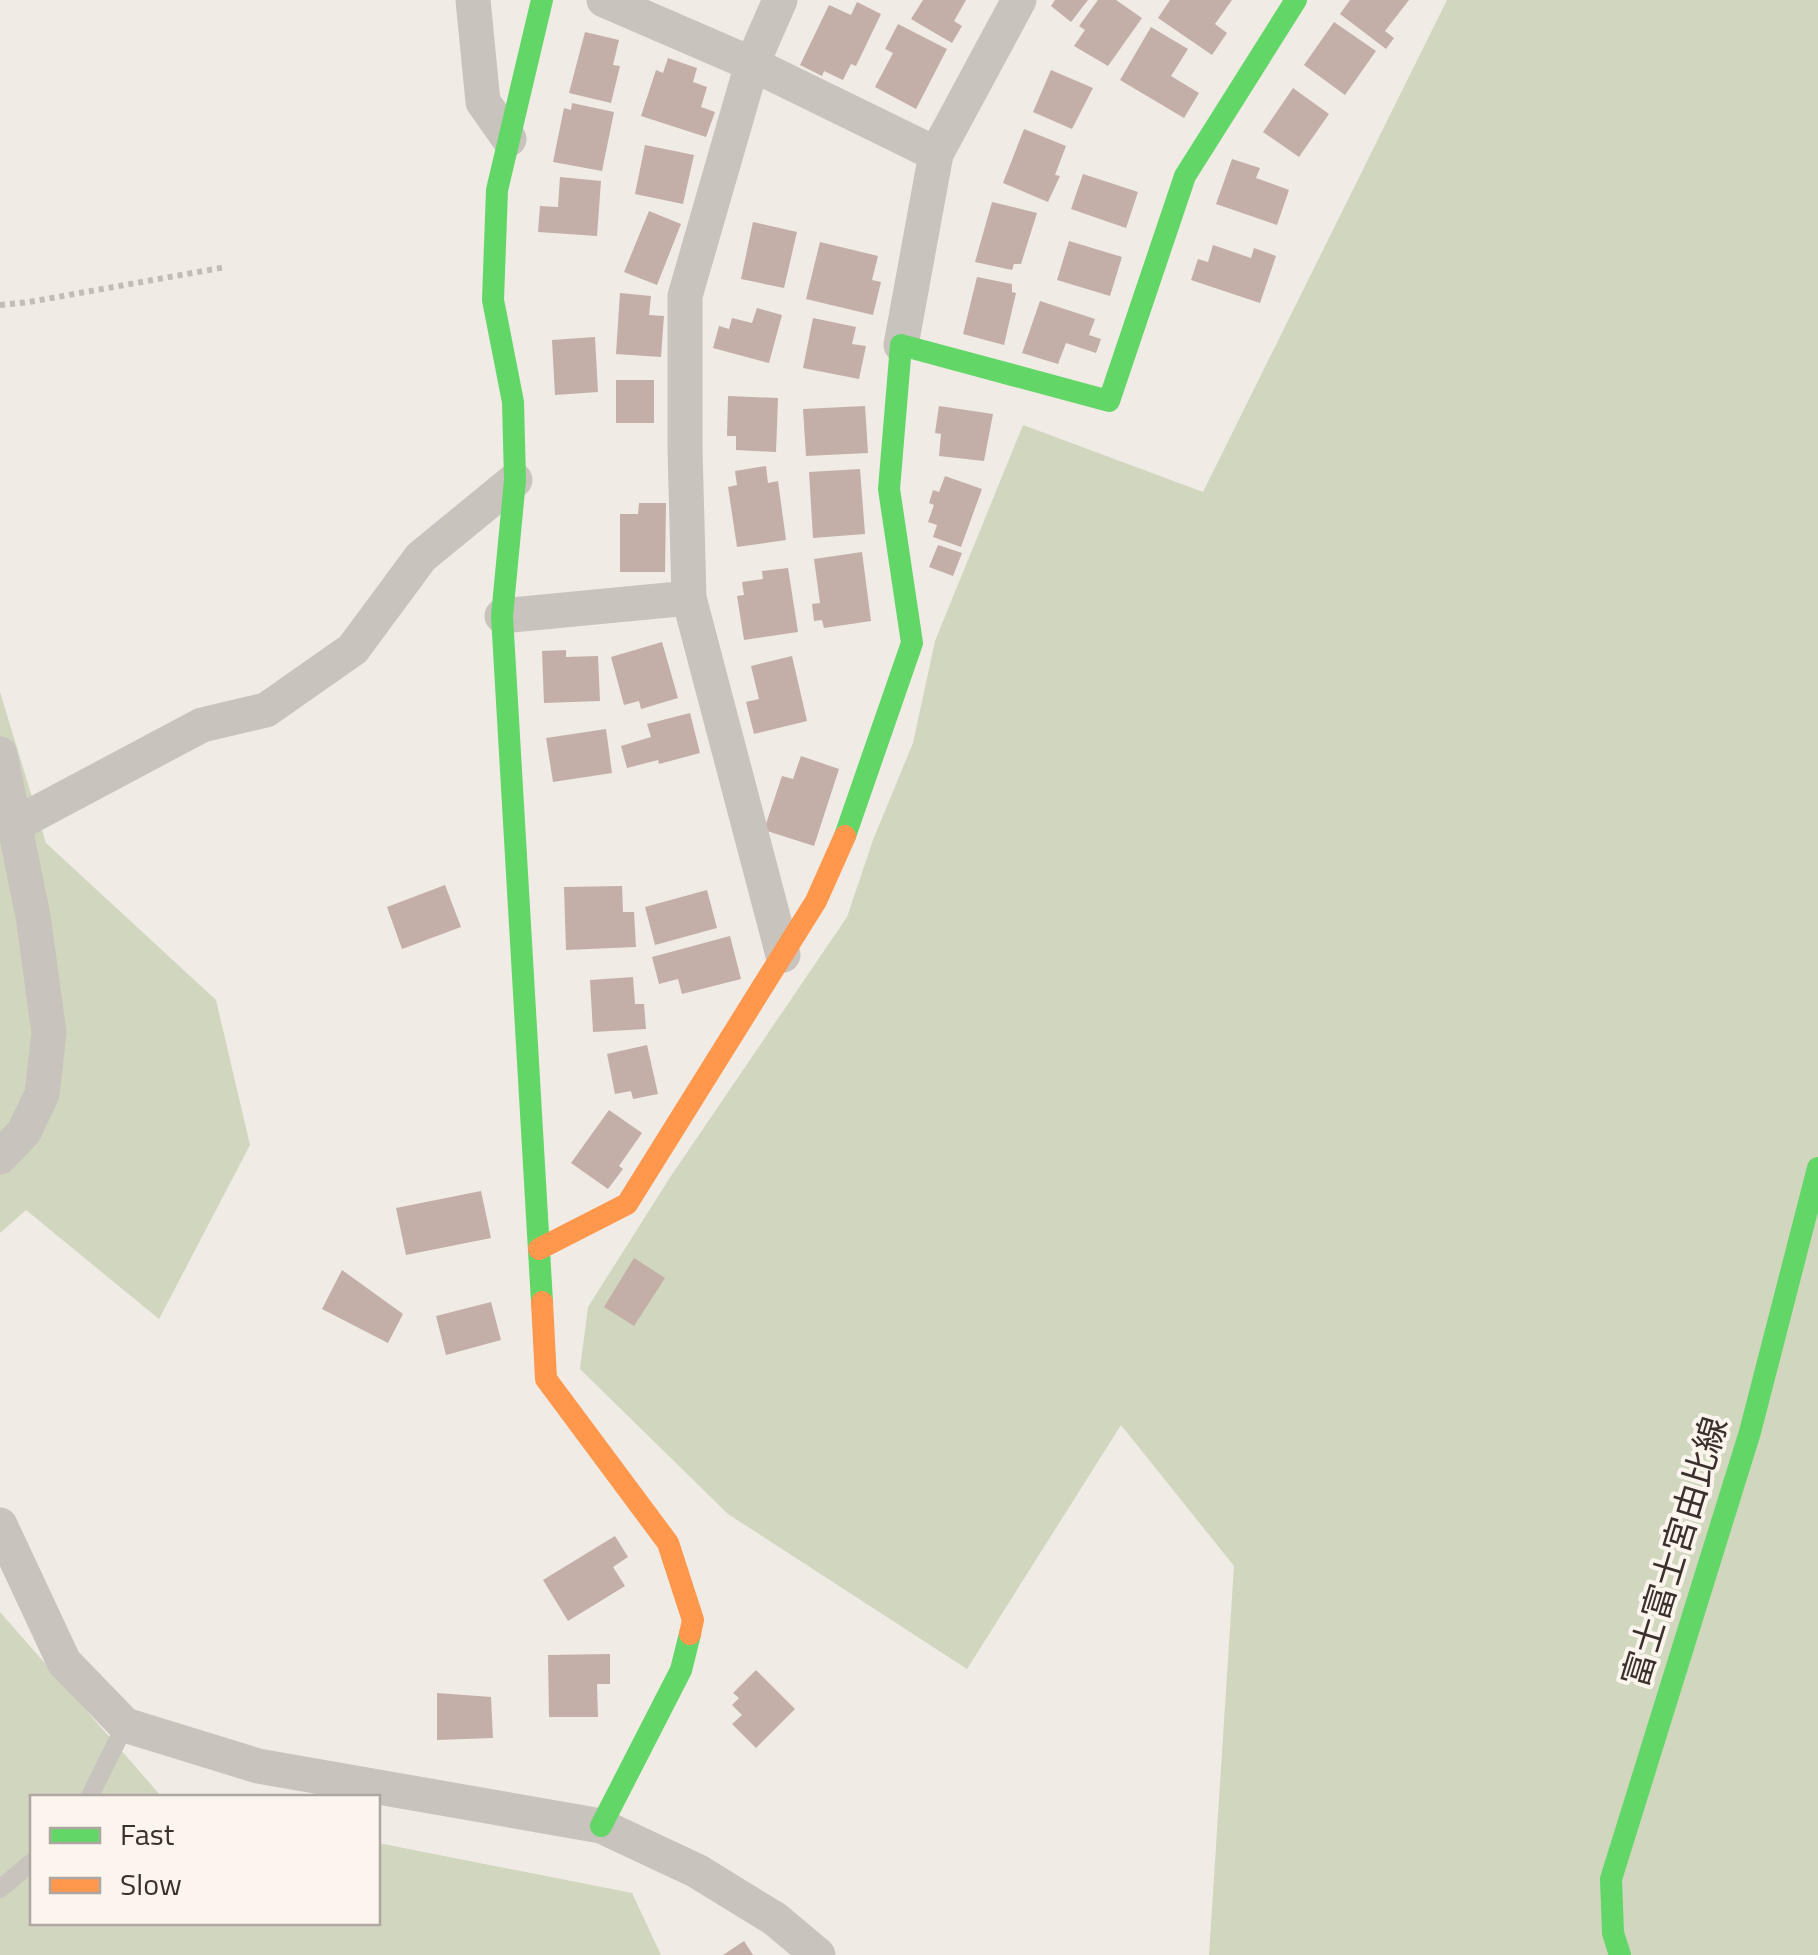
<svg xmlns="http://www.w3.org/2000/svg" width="1818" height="1955" viewBox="0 0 1818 1955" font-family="'Titillium Web','Noto Sans JP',sans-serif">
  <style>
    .green { fill: #d1d6bf }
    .building { fill: #c3afa7 }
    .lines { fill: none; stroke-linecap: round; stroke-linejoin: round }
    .path { stroke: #c2bbb6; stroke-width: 6; stroke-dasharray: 5 5; stroke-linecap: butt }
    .lane { stroke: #c9c3be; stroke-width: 18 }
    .street { stroke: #c9c3be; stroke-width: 35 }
    .fast { stroke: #63d668; stroke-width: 22 }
    .slow { stroke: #ff974d; stroke-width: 22 }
    .labels { text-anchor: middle; stroke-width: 8; stroke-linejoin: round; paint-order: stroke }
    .street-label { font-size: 35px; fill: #3b302b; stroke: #fbf5ee }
  </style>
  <rect width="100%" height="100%" fill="#f0ebe5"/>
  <path class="green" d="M1447 0H1818V1955H1209L1234 1566 1121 1425 967 1669 728 1514 580 1369 588 1307 671 1176 847 917 873 840 913 743 935 641 1023 425 1203 492Z
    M0 692 46 843 216 1000 250 1145 159 1319 26 1210 0 1233Z
    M0 1612 162 1797 32 1798V1922H378V1843L632 1893 661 1955H0Z"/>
  <path class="building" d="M923 0H966L954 21 962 26 952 43 911 19Z
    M1055 0H1088L1071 22 1051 6Z
    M1098 0H1116L1142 18 1108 66 1074 46 1085 30 1079 26Z
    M1170 0H1232L1215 24 1227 33 1212 55 1158 18Z
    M1350 0H1409L1385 31 1394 38 1386 49 1340 14Z
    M857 2 881 14 856 66 851 64 843 80 824 71 822 76 800 65 829 5 851 15Z
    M1334 22 1376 51 1345 95 1304 65Z
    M898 24 947 49 916 109 875 87 893 53 885 49Z
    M1151 27 1188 49 1171 76 1199 93 1184 118 1120 80Z
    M585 32 619 40 613 65 620 66 611 103 569 93Z
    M668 58 697 68 693 82 707 87 701 107 715 112 706 137 641 116 656 70 663 73Z
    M1051 70 1093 88 1072 129 1033 112Z
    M1293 88 1329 114 1299 157 1263 132Z
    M572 103 614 112 602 171 553 162 564 108 571 110Z
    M1024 129 1066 146 1055 175 1060 176 1048 202 1003 183Z
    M645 145 694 155 683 204 635 194Z
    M1232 159 1260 168 1256 178 1289 190 1277 225 1216 204Z
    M1083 174 1138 192 1126 228 1071 209Z
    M560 177 601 181 597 236 538 232 540 206 558 207Z
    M992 202 1037 213 1021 264H1014L1012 270 975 262Z
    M649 211 681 224 657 285 624 272Z
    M753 222 797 232 784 288 741 279Z
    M1069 241 1122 257 1110 296 1057 280Z
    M820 242 878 256 872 280 881 282 873 315 806 299Z
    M1213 245 1251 258 1254 248 1276 256 1260 303 1191 280 1198 259 1208 262Z
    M977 277 1012 284V292L1016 293 1004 345 963 334Z
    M620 293 651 296 649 315 664 316 661 357 616 354Z
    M1040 301 1095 319 1089 335 1101 339 1096 353 1066 343 1058 364 1022 353Z
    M757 308 782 315 769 363 713 348 719 326 729 329 732 318 752 323Z
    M813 318 856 327 852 344 866 346 859 379 803 368Z
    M595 337 598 392 555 395 552 340Z
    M616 380H654V423H616Z
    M728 396 778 398 776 452 736 450V436H727Z
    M865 406 868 453 806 456 803 409Z
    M939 406 993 414 984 461 939 456 941 434 935 433Z
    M766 466 768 483 778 481 786 540 737 547 728 487 737 485 735 471Z
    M860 469 865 534 813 538 809 472Z
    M945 476 982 489 961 547 933 537 937 525 928 522 934 505 929 503 933 490 939 492Z
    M639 503H666L665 572H620V514H638Z
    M938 545 962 553 953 576 929 567Z
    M862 552 871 621 824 628 822 620 814 621 812 604 820 603 814 559Z
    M788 568 798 632 744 640 737 596 744 595 742 582 763 579 762 571Z
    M662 642 678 698 641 709 639 701 624 705 611 657Z
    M566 650V657L598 656 600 701 544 703 542 651Z
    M792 656 807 721 754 734 746 702 759 699 751 666Z
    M690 713 700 753 659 764 658 760 627 768 621 746 651 737 647 724Z
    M606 729 612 773 553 782 546 738Z
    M801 756 839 769 814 846 764 830 782 776 793 779Z
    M445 885 461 927 402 949 387 907Z
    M622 886 623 912H634L636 947 566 950 564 887Z
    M707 890 717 928 655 945 645 907Z
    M730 936 741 979 682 994 678 979 659 984 652 957Z
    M633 977 635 1004H644L646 1029 593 1032 590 980Z
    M647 1045 658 1094 633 1099 631 1091 615 1094 607 1054Z
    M609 1110 642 1133 619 1166 623 1169 608 1189 571 1163Z
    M481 1191 491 1238 406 1255 396 1208Z
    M634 1258 665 1278 634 1326 604 1307Z
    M342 1270 403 1314 388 1343 322 1309Z
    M491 1302 501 1340 446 1355 436 1316Z
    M615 1536 628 1557 613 1567 625 1586 568 1621 543 1580Z
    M610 1654V1684H597L598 1717H549L548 1655Z
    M756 1670 795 1709 756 1748 732 1724 742 1715 732 1705 739 1698 733 1693Z
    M437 1693 491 1697 493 1738 437 1740Z
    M744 1941 753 1955H723Z"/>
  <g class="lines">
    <path class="path" d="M0 305 29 302 226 267"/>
    <path class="lane" d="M89 1798 125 1725
      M0 1889 32 1862"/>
    <path class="street" d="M473 0 483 102 509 139
      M604 0 752 64 936 154
      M780 0 752 64 685 296V449L689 598 783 955
      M901 345 936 154 1019 0
      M502 616 689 598
      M0 754 33 916 49 1033 42 1094 24 1132 0 1157
      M14 825 202 725 266 710 353 649 421 557 515 480
      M0 1525 64 1662 125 1725 258 1766 601 1826 697 1871 775 1919 818 1955"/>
    <path class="fast" d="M845 836 912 643 889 489 901 345 1109 401 1185 176 1296 0
      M542 1302 502 616 515 480 513 402 493 300 497 190 542 0
      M601 1826 681 1670 690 1634
      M1620 1955 1613 1933 1611 1879 1750 1432 1818 1168"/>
    <path class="slow" d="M539 1249 627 1204 816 901 845 836
      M542 1302 546 1379 668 1543 693 1620 690 1634"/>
  </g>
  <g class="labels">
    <g class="street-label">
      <text transform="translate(1675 1552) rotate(-73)" y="12">富士富士宮由比線</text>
    </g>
  </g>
  <rect x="30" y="1795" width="350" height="130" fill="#fbf5ee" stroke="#aea6a0" stroke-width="2.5"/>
  <rect x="50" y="1828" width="50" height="15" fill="#63d668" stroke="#aea6a0" stroke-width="2.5"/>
  <text x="120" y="1845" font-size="30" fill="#3b302b">Fast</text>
  <rect x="50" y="1878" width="50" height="15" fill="#ff974d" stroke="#aea6a0" stroke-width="2.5"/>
  <text x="120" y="1895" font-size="30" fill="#3b302b">Slow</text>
</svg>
